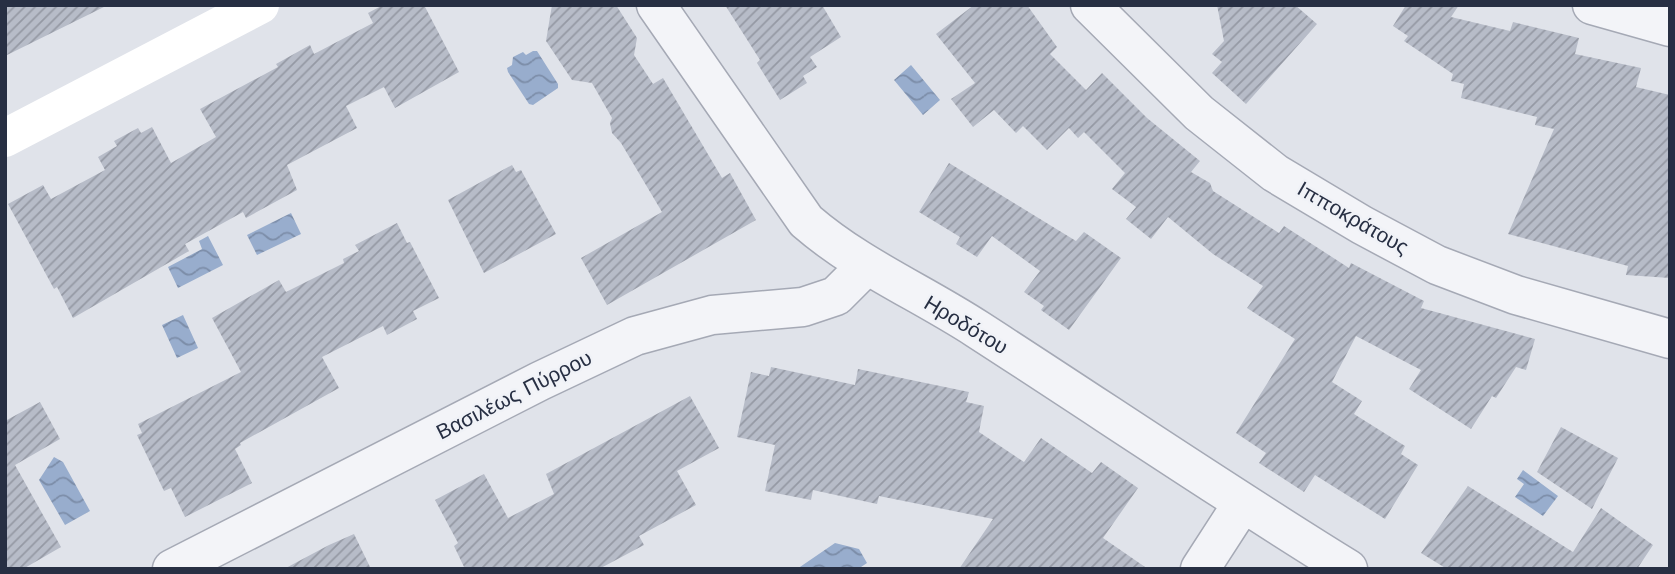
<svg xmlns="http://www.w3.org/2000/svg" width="1675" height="574" viewBox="0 0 1675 574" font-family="'Work Sans',sans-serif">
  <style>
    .water { fill: url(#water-waves) }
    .building { fill: url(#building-hatch) }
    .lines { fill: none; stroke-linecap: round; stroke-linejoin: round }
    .street-casing { stroke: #a5a9b5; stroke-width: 41 }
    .street { stroke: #f3f4f8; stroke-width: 38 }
    .secondary { stroke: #fff; stroke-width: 38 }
    .labels { text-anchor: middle; stroke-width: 5; stroke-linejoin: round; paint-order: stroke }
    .street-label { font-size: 21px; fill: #272f43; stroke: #f0f2f7 }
  </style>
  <defs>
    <pattern id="water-waves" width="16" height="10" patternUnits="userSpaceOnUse" patternTransform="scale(1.75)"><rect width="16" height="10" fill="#98adcd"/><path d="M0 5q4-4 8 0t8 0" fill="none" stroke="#7c8da8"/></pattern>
    <pattern id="building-hatch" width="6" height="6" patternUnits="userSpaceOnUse" patternTransform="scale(1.75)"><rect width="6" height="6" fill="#b7bcc8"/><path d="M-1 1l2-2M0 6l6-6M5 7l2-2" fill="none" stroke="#9599a4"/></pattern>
  </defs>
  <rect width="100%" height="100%" fill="#e0e3ea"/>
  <path class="water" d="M533 51H537L558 84V88L533 105 529 104 508 72 507 68 512 65 513 57 523 52 526 55Z
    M911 65 940 100 923 115 894 80Z
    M291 213 301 234 257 255 247 235Z
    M208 236 223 265 178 288 168 267 202 249 199 241Z
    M183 315 198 348 177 358 162 325Z
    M54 457 63 462 90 511 65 525 39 480Z
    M1523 470 1558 496 1543 516 1515 497 1524 484 1517 479Z
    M835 543 859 549 867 563 858 569H797Z"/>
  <path class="building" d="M5 5H108L5 56Z
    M383 5H424L459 72 395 108 384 87 346 106 357 128 287 165 297 190 246 218 243 212 185 244 189 251 73 318 57 287 54 289 8 204 43 185 51 199 105 170 98 157 117 146 114 141 138 128 141 133 152 127 171 163 216 137 200 109 278 67 276 64 310 45 314 54 373 23 368 13Z
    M552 5H616L637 38 634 55 653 84 663 78 722 178 730 173 756 220 607 305 581 258 662 212 621 143 612 133 610 123 612 118 592 83 572 80 546 41Z
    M725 5H822L841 37 810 57 817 67 803 76 807 83 780 100 757 63 760 60Z
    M974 5H1027L1057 47 1050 54 1086 90 1102 73 1147 118 1200 161 1191 172 1210 183 1213 191 1279 233 1284 226 1349 268 1351 263 1424 301 1421 308 1535 339 1526 370 1516 367 1496 398 1492 396 1471 429 1409 389 1421 370 1356 336 1332 382 1362 401 1354 414 1405 446 1401 454 1418 465 1385 519 1315 475 1304 492 1259 463 1266 453 1236 433 1295 339 1247 308 1263 286 1213 254 1168 217 1151 239 1126 219 1136 207 1112 189 1125 173 1084 132 1078 138 1069 128 1047 150 1023 126 1016 133 994 110 973 127 951 99 975 83 936 34Z
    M1217 5H1295L1317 24 1246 104 1212 73 1222 62 1212 54 1224 41Z
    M1406 5H1459L1451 17 1510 31 1513 22 1579 38 1575 54 1641 68 1636 87 1670 95V278L1626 275 1628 266 1508 234 1554 129 1535 125 1537 117 1461 98 1464 84 1451 81 1453 74 1404 41 1408 36 1393 26Z
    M949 163 1076 241 1084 232 1121 258 1069 330 1041 310 1044 306 1024 292 1040 271 992 236 977 257 956 244 960 237 919 212Z
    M512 165 516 172 521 170 556 234 484 273 448 200Z
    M397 223 407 243 410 242 439 298 413 311 417 319 387 335 383 326 322 357 339 388 240 443 241 445 235 449 252 483 185 517 171 488 164 491 137 435 142 433 138 424 241 372 212 318 279 280 286 292 344 263 343 259 359 251 355 245Z
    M771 367 855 385 858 369 969 392 966 402 984 406 979 432 1024 462 1041 438 1092 473 1101 462 1138 488 1103 538 1148 569H959L993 519 879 496 877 504 813 490 811 500 765 491 775 445 737 437 751 372 769 376Z
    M690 396 719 448 677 471 696 505 639 536 644 545 599 569H465L454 546 458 543 435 500 484 474 508 518 554 494 546 474Z
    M40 402 60 439 15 465 61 547 23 569H5V421Z
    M1561 427 1618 458 1592 509 1537 472Z
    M1468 486 1573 552 1601 508 1653 545 1637 569H1447L1421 553Z
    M354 534 371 569H284L329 545Z"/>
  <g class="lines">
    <g class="street-casing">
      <path id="street" d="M656 5 806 221C858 266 920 292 977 329 1101 409 1223 492 1348 569
        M1090 5 1199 113 1275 173 1362 225 1437 265 1516 295 1670 339
        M1592 5 1670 27
        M172 569 540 381 635 336 712 315 803 307 836 296 866 266
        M1200 569 1242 504"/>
    </g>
    <use href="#street" class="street"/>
    <path class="secondary" d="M5 138 260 5"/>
  </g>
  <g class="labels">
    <g class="street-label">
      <text transform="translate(1353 218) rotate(30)" y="7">Ιπποκράτους</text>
      <text transform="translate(966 325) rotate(31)" y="7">Ηροδότου</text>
      <text transform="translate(514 395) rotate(-27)" y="7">Βασιλέως Πύρρου</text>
    </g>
  </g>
  <rect width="1675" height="574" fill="none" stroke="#272f43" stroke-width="14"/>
</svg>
